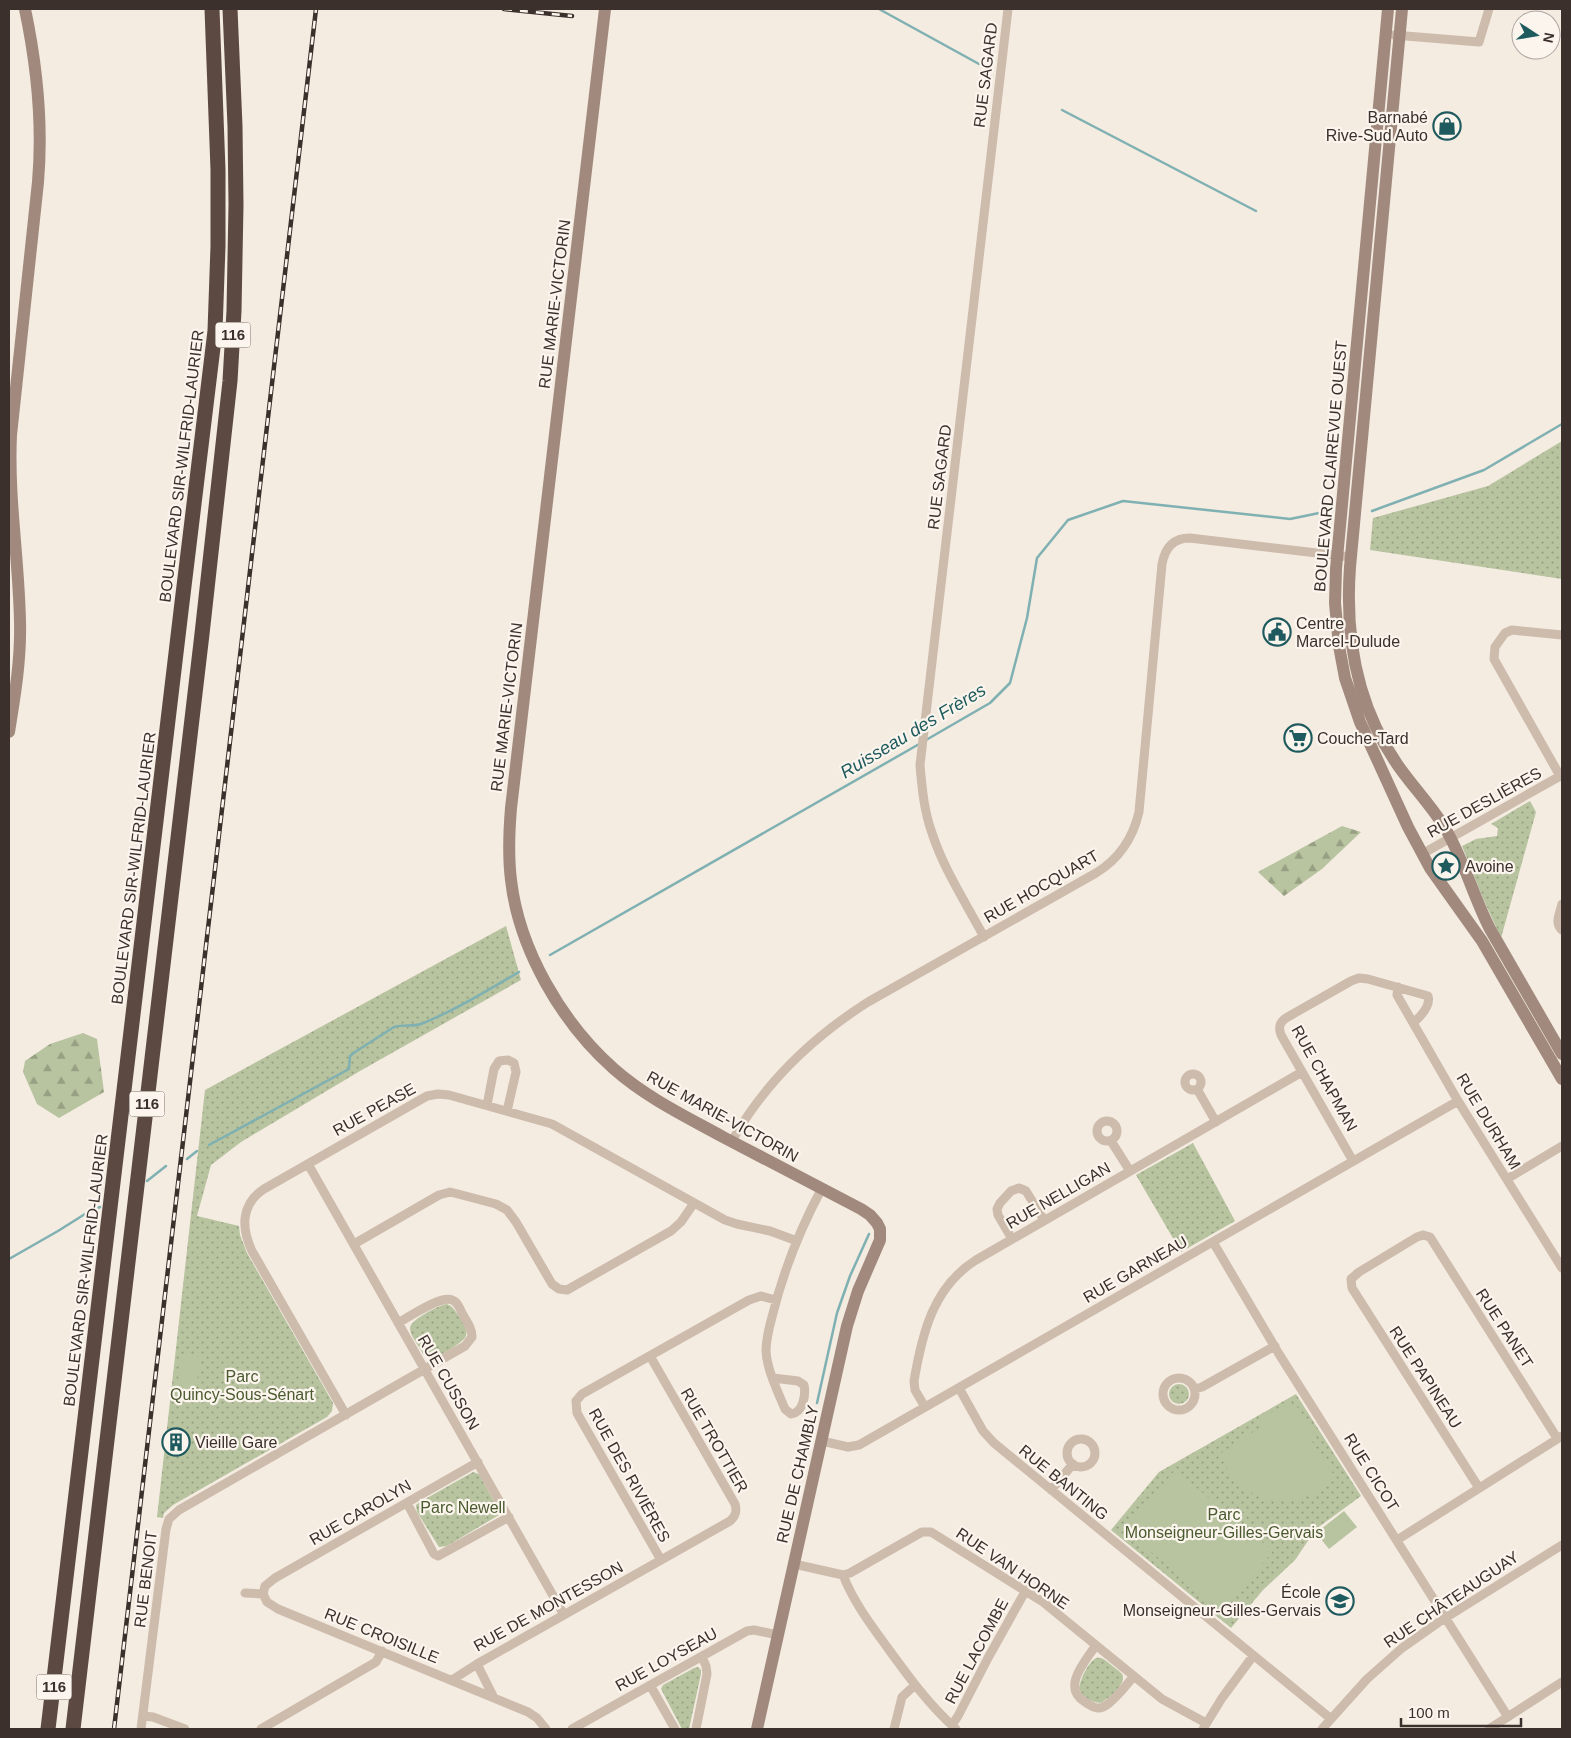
<svg xmlns="http://www.w3.org/2000/svg" width="1571" height="1738" viewBox="0 0 1571 1738" font-family="Helvetica,sans-serif">
  <style>
    .grass { fill: url(#grass-dots) }
    .forest { fill: url(#forest-firs) }
    .pitch { fill: #b8c4a0 }
    .lines { fill: none; stroke-linecap: round; stroke-linejoin: round }
    .stream { stroke: #7fb0b2; stroke-width: 2.5 }
    .street { stroke: #cdbbac; stroke-width: 9 }
    .secondary { stroke: #a18a7d; stroke-width: 12 }
    .highway { stroke: #5c4a42; stroke-width: 15 }
    .rail-casing { stroke: #3b302b; stroke-width: 4.5 }
    .rail { stroke: #fbf5ee; stroke-width: 2.5; stroke-dasharray: 8; stroke-linecap: butt }
    .labels { text-anchor: middle; stroke-width: 4.5; stroke-linejoin: round; paint-order: stroke }
    .shield { fill: #fbf5ee; stroke: #756b66; stroke-width: 1 }
    .shield-label { font-size: 15px; font-weight: bold; fill: #3b302b }
    .street-label { font-size: 16px; fill: #3b302b; stroke: #fbf5ee }
    .poi-label { font-size: 16px; fill: #3b302b; stroke: #fbf5ee; text-anchor: start }
    .park-label { font-size: 16px; fill: #4a5a2e; stroke: #fbf5ee }
    .water-label { font-size: 18px; font-style: italic; fill: #1f5a5e; stroke: #fbf5ee }
  </style>
  <defs>
    <pattern id="grass-dots" width="8" height="8" patternUnits="userSpaceOnUse" patternTransform="scale(1.25)"><rect width="8" height="8" fill="#b8c4a0"/><path d="M2 2h.1M6 6h.1" fill="none" stroke="#97a083" stroke-width="1.8" stroke-linecap="round"/></pattern>
    <pattern id="forest-firs" width="22" height="20" patternUnits="userSpaceOnUse" patternTransform="scale(1.25)"><rect width="22" height="20" fill="#b8c4a0"/><path d="M5 1l3.5 6h-7zM16 11l3.5 6h-7z" fill="#97a083"/></pattern>
  </defs>
  <rect width="100%" height="100%" fill="#f4ebe1"/>
  <path class="grass" d="M1562 441V579L1370 550 1373 518 1488 486Z
    M1530 801 1536 812 1501 938 1482 896 1462 846 1476 839 1497 836 1498 828 1491 824Z
    M506 926 521 980 360 1071 241 1142 211 1165 197 1216 239 1226 240 1235 247 1253 333 1403 332 1411 327 1417 173 1505 164 1513 163 1518 157 1517 205 1090Z
    M1193 1143 1235 1221 1181 1252 1136 1175Z
    M447 1304C454 1307 456 1312 460 1318 463 1323 468 1329 466 1336 464 1342 438 1358 431 1358 425 1358 423 1354 420 1349 417 1343 410 1335 410 1328 410 1320 439 1305 447 1304Z
    M1169 1394a10 10 0 1 1 20 0a10 10 0 1 1-20 0Z
    M1296 1394 1361 1496 1316 1529 1295 1560 1263 1590 1231 1628 1111 1530 1159 1472Z
    M473 1472 479 1474 499 1510V1515L447 1546 439 1547 417 1512 416 1505 420 1502Z
    M1096 1658C1102 1657 1105 1660 1110 1664 1113 1667 1119 1670 1122 1674 1128 1683 1107 1700 1100 1703 1091 1702 1082 1697 1079 1688 1081 1678 1087 1664 1096 1658Z
    M698 1667 701 1670V1674L689 1729H682L661 1689 663 1685 694 1668Z"/>
  <path class="forest" d="M1342 826 1361 832 1322 869 1284 896 1258 872Z
    M83 1033 97 1039 104 1092 59 1118 37 1104 23 1072 25 1061 50 1044Z"/>
  <path class="pitch" d="M181 1355 200 1357 196 1393 177 1391Z
    M1283 1405 1297 1407 1314 1433 1309 1437 1335 1477C1297 1517 1240 1505 1220 1454L1262 1426 1259 1421Z
    M1175 1470 1273 1551 1223 1612 1125 1530Z
    M1344 1511 1357 1527 1329 1549 1316 1533Z"/>
  <g class="lines">
    <path class="stream" d="M879 9 979 64
      M1062 110 1256 211
      M1372 511 1484 470 1562 424
      M926 740 990 703 1010 683 1027 618 1037 558 1068 520 1123 501 1290 519 1324 512
      M550 955 921 743
      M209 1145 349 1069 350 1056 355 1052 394 1027C403 1024 413 1027 421 1024 456 1010 488 990 519 972
      M187 1159 197 1151
      M147 1181 166 1166
      M9 1259 58 1231 85 1214 100 1207
      M817 1403 837 1313 850 1276 869 1234"/>
    <path class="street" d="M1394 35 1479 42 1489 9
      M1560 776 1494 659 1495 647 1505 633 1512 630 1562 635
      M1422 854 1562 775
      M1562 904C1560 913 1554 923 1562 930
      M984 937C966 903 944 870 932 833 924 811 922 788 920 765L1008 9
      M1398 987 1397 995 1458 1101 1562 1268
      M1185 1082a8 8 0 1 1 16 0a8 8 0 1 1-16 0Z
      M1197 1089 1216 1122
      M487 1105 494 1069 499 1061 508 1060 514 1063 516 1072 507 1111
      M1097 1131a10 10 0 1 1 20 0a10 10 0 1 1-20 0Z
      M732 1141C764 1084 813 1037 868 1002L1096 873C1119 859 1133 838 1139 812L1162 564C1165 548 1173 538 1190 538L1351 557
      M1111 1141 1130 1171
      M1353 1161 1281 1035C1278 1027 1280 1022 1286 1018L1351 981 1359 978 1368 979 1428 996C1431 1006 1420 1017 1413 1023
      M308 1164 564 1615
      M1507 1179 1562 1146
      M1012 1239 998 1215 997 1209 1000 1203 1011 1191 1019 1188 1026 1191 1044 1220
      M1213 1242 1279 1354 1508 1717
      M354 1244 439 1195 450 1192 458 1194 496 1204 507 1210 516 1222 552 1284 559 1289 567 1290 671 1231 681 1222 694 1203
      M1163 1394a16 16 0 1 1 32 0a16 16 0 1 1-32 0Z
      M773 1378 798 1381 804 1385C806 1395 803 1413 791 1414L785 1409C778 1392 767 1370 766 1351 766 1340 769 1328 772 1317 783 1272 800 1229 822 1188
      M959 1388 983 1431 994 1443 1330 1718
      M1195 1389 1202 1387 1275 1346
      M925 1407 915 1390 914 1381C922 1334 933 1287 976 1260L1302 1072
      M346 1415 252 1251C241 1228 241 1204 264 1189L427 1096 438 1094 449 1095 552 1124 725 1220 737 1224 770 1231 797 1241
      M1067 1453a14 14 0 1 1 28 0a14 14 0 1 1-28 0Z
      M822 1441 848 1447 859 1445 1458 1101
      M1479 1488 1352 1288 1351 1279 1359 1272 1417 1237 1423 1235 1430 1237 1557 1438
      M1051 1490 1073 1464
      M407 1503 434 1554 438 1556 509 1517
      M1397 1540 1562 1436
      M661 1560 577 1413 576 1401 582 1394 749 1300 761 1296 776 1300
      M794 1564 843 1575C853 1601 871 1625 887 1647 908 1676 929 1705 956 1729
      M843 1575 850 1573 922 1532H931L1043 1602 1162 1699 1206 1723
      M245 1593 263 1594
      M263 1594 267 1602 278 1609 528 1712 537 1718 546 1729
      M263 1594 265 1586 275 1578 478 1462
      M1096 1645C1085 1662 1061 1687 1085 1702 1091 1706 1097 1710 1103 1707 1113 1703 1127 1684 1134 1676
      M477 1664 494 1698
      M452 1680 477 1664 730 1521C736 1516 737 1511 735 1504L650 1356
      M650 1685 675 1729
      M143 1716 153 1717 185 1729
      M952 1725 958 1716 988 1658 1026 1590
      M141 1729 166 1529 169 1519 179 1510 465 1346 472 1337C472 1328 467 1322 463 1315 460 1309 458 1302 452 1300 441 1295 409 1317 398 1323
      M261 1729 376 1662 382 1651
      M572 1729 747 1631 754 1630 778 1635
      M696 1729 707 1674 706 1666 702 1657
      M894 1729 902 1697 915 1685
      M1203 1729 1222 1698 1253 1656
      M1322 1729 1367 1679 1402 1648 1439 1622 1562 1545
      M1489 1729 1562 1682"/>
    <path class="secondary" d="M605 9 511 808C509 832 508 856 511 880 519 950 562 1023 614 1069 647 1098 685 1116 723 1137 769 1161 815 1185 861 1209L870 1215 877 1223 880 1229V1240L858 1291 847 1326 757 1729
      M1388 9 1336 569 1335 603 1339 646 1345 678 1360 722 1408 827 1430 868 1482 941 1562 1079
      M1402 9 1350 567C1345 636 1357 706 1397 764 1412 786 1431 805 1445 828 1464 860 1473 896 1490 929L1562 1054
      M9 732C15 695 21 659 20 622 19 560 8 498 11 435L38 182C43 124 37 66 25 9"/>
    <path class="highway" d="M48 1729 181 611 215 331 218 246V170L212 9
      M73 1729 202 634 230 381 234 311 236 205 235 126 230 9"/>
    <g class="rail-casing">
      <path id="rail" d="M504 9 572 16
        M114 1729 316 9"/>
    </g>
    <use href="#rail" class="rail"/>
  </g>
  <defs>
    <g id="shop-ring" transform="scale(1.4375)"><circle r="9.5" fill="#fbf5ee" stroke="#1f5a5e" stroke-width="1.5"/><path d="M-5-2.5h2.3a2.7 3.5 0 0 1 5.4 0H5L5.5 6h-11ZM-1.5-2.5h3a1.5 2.3 0 0 0-3 0Z" fill="#1f5a5e"/></g>
    <g id="civic-ring" transform="scale(1.4375)"><circle r="9.5" fill="#fbf5ee" stroke="#1f5a5e" stroke-width="1.5"/><path d="M-.6-6.5H3V-4.5H.6V-3L4-1V1h2V6H-6V1h2V-1L-.6-3ZM-1.2 2.5V6h2.4V2.5Z" fill="#1f5a5e"/></g>
    <g id="supermarket-ring" transform="scale(1.4375)"><circle r="9.5" fill="#fbf5ee" stroke="#1f5a5e" stroke-width="1.5"/><path d="M-6-5.5h2.5l.6 2H6L4.5 2H-2.5L-4.4-4H-6ZM-1.5 3.2a1.3 1.3 0 1 0 .1 0ZM3 3.2a1.3 1.3 0 1 0 .1 0Z" fill="#1f5a5e"/></g>
    <g id="sight-ring" transform="scale(1.4375)"><circle r="9.5" fill="#fbf5ee" stroke="#1f5a5e" stroke-width="1.5"/><path d="M0-6L1.8-2.2L6-1.7L2.9 1.2L3.7 5.4L0 3.3L-3.7 5.4L-2.9 1.2L-6-1.7L-1.8-2.2Z" fill="#1f5a5e"/></g>
    <g id="building-ring" transform="scale(1.4375)"><circle r="9.5" fill="#fbf5ee" stroke="#1f5a5e" stroke-width="1.5"/><path d="M-4-6H4V6H1V3H-1V6H-4ZM-2.5-4.3h1.7v1.8h-1.7ZM.8-4.3h1.7v1.8H.8ZM-2.5-1h1.7V.8h-1.7ZM.8-1h1.7V.8H.8Z" fill="#1f5a5e"/></g>
    <g id="school-ring" transform="scale(1.4375)"><circle r="9.5" fill="#fbf5ee" stroke="#1f5a5e" stroke-width="1.5"/><path d="M0-5L7-2L0 1L-7-2ZM-4 1L0 2.5L4 1V4Q0 6-4 4Z" fill="#1f5a5e"/></g>
  </defs>
  <g fill-rule="evenodd">
    <use href="#shop-ring" x="1447" y="126"/>
    <use href="#civic-ring" x="1277" y="632"/>
    <use href="#supermarket-ring" x="1298" y="738"/>
    <use href="#sight-ring" x="1446" y="866"/>
    <use href="#building-ring" x="176" y="1442"/>
    <use href="#school-ring" x="1340" y="1601"/>
  </g>
  <g class="labels">
    <g class="shield">
      <rect x="215.5" y="322.5" width="35" height="25" rx="4"/>
      <rect x="129.5" y="1091.5" width="35" height="25" rx="4"/>
      <rect x="36.5" y="1674.5" width="35" height="25" rx="4"/>
    </g>
    <g class="shield-label">
      <text x="233" y="340">116</text>
      <text x="147" y="1109">116</text>
      <text x="54" y="1692">116</text>
    </g>
    <g class="street-label">
      <text transform="translate(985 75) rotate(-83)" y="6">RUE SAGARD</text>
      <text transform="translate(554 304) rotate(-83)" y="6">RUE MARIE-VICTORIN</text>
      <text transform="translate(181 466) rotate(-83)" y="6">BOULEVARD SIR-WILFRID-LAURIER</text>
      <text transform="translate(1330 466) rotate(-85)" y="6">BOULEVARD CLAIREVUE OUEST</text>
      <text transform="translate(939 477) rotate(-83)" y="6">RUE SAGARD</text>
      <text transform="translate(506 707) rotate(-83)" y="6">RUE MARIE-VICTORIN</text>
      <text transform="translate(1484 802) rotate(-29)" y="6">RUE DESLIÈRES</text>
      <text transform="translate(133 868) rotate(-83)" y="6">BOULEVARD SIR-WILFRID-LAURIER</text>
      <text transform="translate(1041 886) rotate(-30)" y="6">RUE HOCQUART</text>
      <text transform="translate(1325 1078) rotate(61)" y="6">RUE CHAPMAN</text>
      <text transform="translate(374 1109) rotate(-29)" y="6">RUE PEASE</text>
      <text transform="translate(723 1116) rotate(29)" y="6">RUE MARIE-VICTORIN</text>
      <text transform="translate(1489 1121) rotate(59)" y="6">RUE DURHAM</text>
      <text transform="translate(1058 1195) rotate(-30)" y="6">RUE NELLIGAN</text>
      <text transform="translate(1135 1269) rotate(-30)" y="6">RUE GARNEAU</text>
      <text transform="translate(85 1270) rotate(-83)" y="6">BOULEVARD SIR-WILFRID-LAURIER</text>
      <text transform="translate(1505 1328) rotate(57)" y="6">RUE PANET</text>
      <text transform="translate(1426 1377) rotate(57)" y="6">RUE PAPINEAU</text>
      <text transform="translate(449 1382) rotate(60)" y="6">RUE CUSSON</text>
      <text transform="translate(715 1440) rotate(60)" y="6">RUE TROTTIER</text>
      <text transform="translate(1372 1472) rotate(58)" y="6">RUE CICOT</text>
      <text transform="translate(797 1474) rotate(-77)" y="6">RUE DE CHAMBLY</text>
      <text transform="translate(630 1475) rotate(61)" y="6">RUE DES RIVIÈRES</text>
      <text transform="translate(1064 1482) rotate(39)" y="6">RUE BANTING</text>
      <text transform="translate(360 1512) rotate(-30)" y="6">RUE CAROLYN</text>
      <text transform="translate(1013 1568) rotate(34)" y="6">RUE VAN HORNE</text>
      <text transform="translate(145 1579) rotate(-83)" y="6">RUE BENOIT</text>
      <text transform="translate(1451 1599) rotate(-34)" y="6">RUE CHÂTEAUGUAY</text>
      <text transform="translate(548 1606) rotate(-29)" y="6">RUE DE MONTESSON</text>
      <text transform="translate(382 1635) rotate(22)" y="6">RUE CROISILLE</text>
      <text transform="translate(976 1651) rotate(-62)" y="6">RUE LACOMBE</text>
      <text transform="translate(666 1659) rotate(-29)" y="6">RUE LOYSEAU</text>
    </g>
    <g class="poi-label">
      <text x="1428" y="123" text-anchor="end">Barnabé<tspan x="1428" dy="18">Rive-Sud Auto</tspan></text>
      <text x="1296" y="629">Centre<tspan x="1296" dy="18">Marcel-Dulude</tspan></text>
      <text x="1317" y="744">Couche-Tard</text>
      <text x="1465" y="872">Avoine</text>
      <text x="195" y="1448">Vieille Gare</text>
      <text x="1321" y="1598" text-anchor="end">École<tspan x="1321" dy="18">Monseigneur-Gilles-Gervais</tspan></text>
    </g>
    <g class="park-label">
      <text x="242" y="1382">Parc<tspan x="242" dy="18">Quincy-Sous-Sénart</tspan></text>
      <text x="463" y="1513">Parc Newell</text>
      <text x="1224" y="1520">Parc<tspan x="1224" dy="18">Monseigneur-Gilles-Gervais</tspan></text>
    </g>
    <g class="water-label">
      <text transform="translate(913 731) rotate(-31)" y="6">Ruisseau des Frères</text>
    </g>
  </g>
  <rect width="1571" height="1738" fill="none" stroke="#3b302b" stroke-width="20"/>
  <g transform="translate(1536 35) rotate(102)"><circle r="24" fill="#fbf5ee" stroke="#aea6a0"/>
  <path d="M0-4L9 19L0 12L-9 19Z" fill="#1f5a5e"/>
  <text y="-8" font-size="14" font-weight="bold" text-anchor="middle" fill="#3b302b">N</text>
  </g>
  <path d="M1401 1718v8h120v-8" fill="none" stroke="#3b302b" stroke-width="2.5"/>
  <text x="1408" y="1718" font-size="15" fill="#3b302b" stroke="#fbf5ee" stroke-width="4" paint-order="stroke">100 m</text>
</svg>
